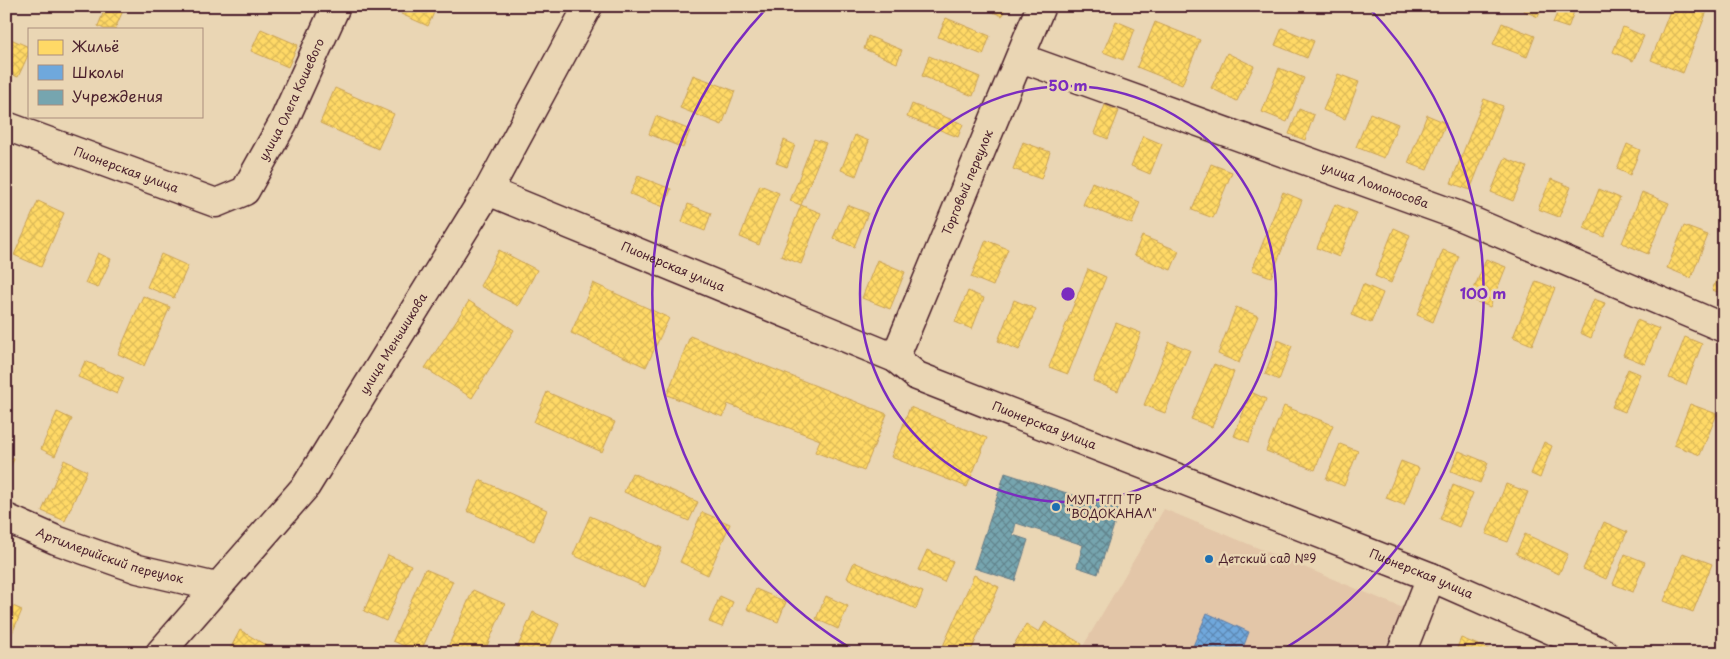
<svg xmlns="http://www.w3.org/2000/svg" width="1730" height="659" viewBox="0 0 1730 659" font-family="'Playpen Sans',sans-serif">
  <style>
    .built { fill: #e3c6a8 }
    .homes { fill: url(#homes-cross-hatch); stroke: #c9a154 }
    .schools { fill: url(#schools-cross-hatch); stroke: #647fa7 }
    .public { fill: url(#public-cross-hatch); stroke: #697d87 }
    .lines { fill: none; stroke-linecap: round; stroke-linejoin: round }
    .minor-casing { stroke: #4a1f2b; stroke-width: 31 }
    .minor { stroke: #ead6b4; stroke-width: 28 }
    .ring { fill: none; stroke: #7b2cbf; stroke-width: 2.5 }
    .poi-dot { fill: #1f6fb2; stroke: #ead6b4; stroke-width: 2 }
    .labels { text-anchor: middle; stroke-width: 5; stroke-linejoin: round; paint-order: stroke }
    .street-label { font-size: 12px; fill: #4a1f2b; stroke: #ead6b4 }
    .poi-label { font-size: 12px; fill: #4a1f2b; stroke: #ead6b4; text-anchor: start }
    .centre { fill: #7b2cbf; stroke: #ead6b4; stroke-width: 2.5 }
    .ring-label { font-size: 15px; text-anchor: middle; font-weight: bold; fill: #7b2cbf; stroke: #ead6b4; stroke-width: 5; stroke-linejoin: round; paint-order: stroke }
  </style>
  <defs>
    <pattern id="homes-cross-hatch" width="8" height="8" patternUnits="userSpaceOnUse" patternTransform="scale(1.25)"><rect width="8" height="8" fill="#ffd966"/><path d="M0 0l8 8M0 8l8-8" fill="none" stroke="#dcba59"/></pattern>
    <pattern id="schools-cross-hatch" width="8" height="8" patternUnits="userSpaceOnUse" patternTransform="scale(1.25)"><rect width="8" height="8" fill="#6fa8dc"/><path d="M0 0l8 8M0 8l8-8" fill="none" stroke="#5d88b3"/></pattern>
    <pattern id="public-cross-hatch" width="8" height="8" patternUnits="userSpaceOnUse" patternTransform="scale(1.25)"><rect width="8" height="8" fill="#76a5af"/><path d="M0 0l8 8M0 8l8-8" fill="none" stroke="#63868f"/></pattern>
  </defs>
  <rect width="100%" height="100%" fill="#ead6b4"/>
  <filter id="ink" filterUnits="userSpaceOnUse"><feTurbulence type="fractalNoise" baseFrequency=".02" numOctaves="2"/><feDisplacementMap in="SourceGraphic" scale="10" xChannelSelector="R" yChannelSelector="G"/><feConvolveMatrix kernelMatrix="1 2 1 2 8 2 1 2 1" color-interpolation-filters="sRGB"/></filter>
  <g filter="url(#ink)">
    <path class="built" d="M1164 509 1403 608 1383 653H1079Z"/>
    <path class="homes" d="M106 6H125L115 29H104L98 26Z
      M404 6H437L428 26 401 14Z
      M979 6H1006L1002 16Z
      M1526 6H1543L1538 17 1524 11Z
      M1560 6H1576L1568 28 1553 23Z
      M1672 6H1709L1683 73 1651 60Z
      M946 18 990 36 983 55 938 37Z
      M1116 21 1135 29 1123 60 1103 52Z
      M1155 22 1200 40 1182 85 1137 67Z
      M1502 23 1535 36 1527 57 1493 44Z
      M1623 27 1644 36 1633 61 1613 52Z
      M1282 28 1314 41 1307 58 1275 45Z
      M261 29 298 45 288 67 251 51Z
      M868 36 902 50 897 63 864 49Z
      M6 37 29 47V53L18 77 6 72Z
      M1227 53 1254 66 1237 101 1211 88Z
      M929 56 980 77 973 96 922 76Z
      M1279 68 1304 78 1287 122 1262 112Z
      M1338 74 1359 82 1345 119 1323 110Z
      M693 75 735 91 722 125 680 108Z
      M335 88 394 114 378 149 320 123Z
      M1484 99 1503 106 1470 190 1451 183Z
      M912 104 963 124 958 137 907 117Z
      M1105 105 1119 111 1108 139 1094 133Z
      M1299 109 1314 115 1305 140 1289 134Z
      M1370 113 1398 124 1384 158 1356 147Z
      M1427 115 1446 123 1427 170 1408 163Z
      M656 116 690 130 683 148 649 134Z
      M855 135 869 141 856 176 841 170Z
      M1143 136 1162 144 1150 174 1131 166Z
      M814 139 826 143 801 205 790 201Z
      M784 140 795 145 787 167 776 163Z
      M1023 142 1050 152 1041 179 1013 169Z
      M1627 144 1640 150 1630 175 1617 169Z
      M1505 158 1527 167 1513 201 1491 192Z
      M1211 164 1232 172 1213 218 1192 210Z
      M638 176 671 189 664 207 630 194Z
      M1551 179 1571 187 1559 217 1538 209Z
      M1092 182 1140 202 1132 224 1083 205Z
      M760 185 779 193 759 245 740 237Z
      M1599 189 1620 198 1604 237 1584 228Z
      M1283 192 1302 200 1271 277 1252 270Z
      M1642 192 1669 203 1648 254 1622 243Z
      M38 201 64 213 41 267 14 255Z
      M688 204 711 213 705 231 682 222Z
      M1335 204 1357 213 1339 257 1317 248Z
      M801 205 821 213 801 264 781 256Z
      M847 205 868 213 854 247 833 238Z
      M1684 226 1708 235 1691 278 1667 268Z
      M1394 228 1410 235 1391 283 1375 276Z
      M1142 236 1179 251 1171 270 1134 255Z
      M986 240 1008 249 993 286 971 277Z
      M499 250 537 270 518 306 480 286Z
      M1443 250 1459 256 1433 322 1417 315Z
      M98 253 111 259 98 288 85 283Z
      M161 254 188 266 174 298 147 287Z
      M1486 259 1506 267 1490 307 1470 299Z
      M877 260 905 272 890 309 862 298Z
      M1724 262V294L1712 290Z
      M1088 269 1106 277 1068 374 1049 367Z
      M1536 281 1555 288 1532 345 1513 337Z
      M593 283 669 318 646 367 571 333Z
      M1363 284 1383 293 1371 323 1351 315Z
      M968 291 984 298 972 329 955 322Z
      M143 296 170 307 144 366 118 354Z
      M1594 299 1605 303 1591 338 1580 333Z
      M1014 300 1036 309 1019 350 998 341Z
      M469 301 514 330 472 398 425 368Z
      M1236 307 1258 316 1239 363 1218 354Z
      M1637 320 1659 329 1645 364 1623 355Z
      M1116 323 1141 333 1118 391 1093 381Z
      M690 336 887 414 864 471 815 452 820 440 728 404 723 417 667 395Z
      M1685 337 1702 344 1686 385 1669 378Z
      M1278 340 1292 346 1279 380 1265 374Z
      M1169 342 1190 350 1165 413 1144 405Z
      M85 361 124 378 117 394 78 377Z
      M1214 364 1234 372 1212 427 1191 419Z
      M1628 369 1640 374 1625 412 1612 407Z
      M547 392 615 422 602 452 534 422Z
      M1251 392 1266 399 1249 442 1234 436Z
      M1690 404 1717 414 1700 455 1674 445Z
      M1284 406 1333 425 1315 470 1266 451Z
      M910 407 987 438 967 487 891 457Z
      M57 412 72 419 55 456 41 449Z
      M1544 442 1552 446 1540 478 1531 474Z
      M1340 444 1358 451 1344 486 1326 479Z
      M1459 451 1488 463 1480 483 1451 471Z
      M6 456 14 459 6 477Z
      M64 460 87 471 65 521 42 511Z
      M1401 461 1419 468 1404 505 1386 498Z
      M632 473 698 502 689 521 624 492Z
      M480 480 547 510 534 541 467 511Z
      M1506 484 1528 492 1508 542 1486 534Z
      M1453 485 1473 493 1459 527 1440 519Z
      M702 512 730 524 708 575 680 562Z
      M590 516 662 548 645 587 573 555Z
      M1604 522 1627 532 1606 579 1583 569Z
      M1525 534 1568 554 1559 574 1516 554Z
      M927 550 953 561 944 582 918 570Z
      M1683 553 1712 564 1693 612 1664 601Z
      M1625 554 1645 562 1633 592 1613 584Z
      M388 555 411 565 386 621 364 611Z
      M854 562 923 592 916 609 847 578Z
      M425 569 453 581 420 653 393 641Z
      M974 575 999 587 970 653H940Z
      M756 589 786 602 778 622 747 609Z
      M473 590 505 604 484 653H461L448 647Z
      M720 596 733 602 722 627 709 622Z
      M826 596 848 606 838 629 816 619Z
      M6 603 22 610 8 643 6 642Z
      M533 612 559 624 547 653H515Z
      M1045 622 1082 644 1077 653H1009L1026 624 1039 632Z
      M240 630 279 653H232L229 651Z
      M1461 638 1493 651 1492 653H1455Z"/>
    <path class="schools" d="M1207 613 1249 632 1241 653H1190Z"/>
    <path class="public" d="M1005 473 1119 510 1098 574 1077 567 1083 545 1016 523 1013 535 1028 540 1015 581 974 568Z"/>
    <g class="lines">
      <g class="minor-casing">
        <g id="minor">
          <path id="s1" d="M1021 58 1457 215 1724 328"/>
          <path id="s2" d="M6 126 216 203 245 191 283 123 336 6"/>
          <path id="s3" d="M488 191 895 358 917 376 1431 577 1604 653"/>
          <path id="s4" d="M895 358 1041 6"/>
          <path id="s5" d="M6 518 56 540 138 569 216 587"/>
          <path id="s6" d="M160 653 306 486 488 191 588 6"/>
          <path d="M1401 653 1431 577"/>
        </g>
      </g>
      <use href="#minor" class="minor"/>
    </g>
  </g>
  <g class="ring">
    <circle cx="1068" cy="294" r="208"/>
    <path d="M857 652A415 415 0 0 1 767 8M1369 8A415 415 0 0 1 1279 652"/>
  </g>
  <g class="poi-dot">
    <circle cx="1056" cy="507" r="5"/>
    <circle cx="1209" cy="559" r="5"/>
  </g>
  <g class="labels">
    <g class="street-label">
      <text dy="4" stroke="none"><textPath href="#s2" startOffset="358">улица Олега Кошевого</textPath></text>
      <text dy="4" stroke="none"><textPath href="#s2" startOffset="128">Пионерская улица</textPath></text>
      <text dy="4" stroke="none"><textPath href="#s4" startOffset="190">Торговый переулок</textPath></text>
      <text dy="4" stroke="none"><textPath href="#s1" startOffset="376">улица Ломоносова</textPath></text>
      <text dy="4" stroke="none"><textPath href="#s3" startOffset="200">Пионерская улица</textPath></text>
      <text dy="4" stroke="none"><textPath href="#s6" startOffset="389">улица Меньшикова</textPath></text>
      <text dy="4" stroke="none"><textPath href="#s3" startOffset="605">Пионерская улица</textPath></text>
      <text dy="4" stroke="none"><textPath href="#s5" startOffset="111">Артиллерийский переулок</textPath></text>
      <text dy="4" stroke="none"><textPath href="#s3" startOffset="1010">Пионерская улица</textPath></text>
    </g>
    <g class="poi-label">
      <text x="1066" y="504">МУП ТГП ТР<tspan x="1066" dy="14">"ВОДОКАНАЛ"</tspan></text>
      <text x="1219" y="563">Детский сад №9</text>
    </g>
  </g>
  <circle cx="1068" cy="294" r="8" class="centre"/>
  <g class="ring-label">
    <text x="1068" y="91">50 m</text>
    <text x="1483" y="299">100 m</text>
  </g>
  <rect width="1730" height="659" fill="none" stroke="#ead6b4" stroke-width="25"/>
  <rect x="12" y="12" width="1705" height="634" fill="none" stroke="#4a1f2b" stroke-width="2" filter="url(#ink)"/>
  <rect x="28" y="28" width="175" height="90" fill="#ead6b4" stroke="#aa8d7d"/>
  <rect x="38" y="40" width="25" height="15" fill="#ffd966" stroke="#aa8d7d"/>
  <text x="72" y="52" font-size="15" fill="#4a1f2b">Жильё</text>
  <rect x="38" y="65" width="25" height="15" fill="#6fa8dc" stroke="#aa8d7d"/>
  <text x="72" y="78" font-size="15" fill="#4a1f2b">Школы</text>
  <rect x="38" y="90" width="25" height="15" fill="#76a5af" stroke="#aa8d7d"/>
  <text x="72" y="102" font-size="15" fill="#4a1f2b">Учреждения</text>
</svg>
